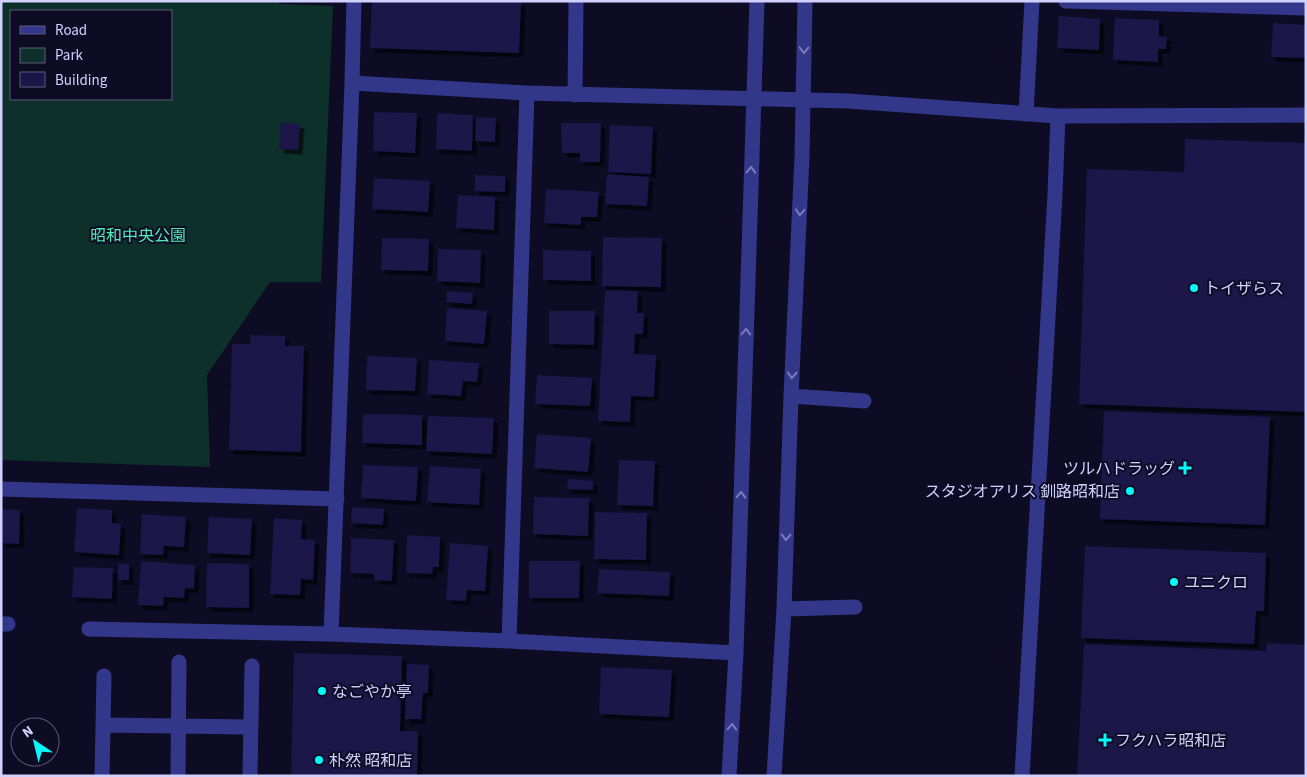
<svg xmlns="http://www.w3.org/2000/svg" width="1307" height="777" viewBox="0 0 1307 777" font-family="'Source Sans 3','Noto Sans JP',sans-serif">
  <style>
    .green { fill: #0e302b; fill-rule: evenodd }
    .building { fill: #1b1648; filter: url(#shadow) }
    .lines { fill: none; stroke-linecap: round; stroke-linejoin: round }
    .minor { stroke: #323789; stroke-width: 15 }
    .oneway { stroke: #7a7cbe }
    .poi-dot { fill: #00fbfb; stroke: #0e0c25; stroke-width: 2 }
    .labels { text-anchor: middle; stroke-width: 4; stroke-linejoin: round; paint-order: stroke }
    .park-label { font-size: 16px; fill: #4fecb5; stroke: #0e0c25 }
    .poi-label { font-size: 16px; fill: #d1d0ff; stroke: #0e0c25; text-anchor: start }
  </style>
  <defs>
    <filter id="shadow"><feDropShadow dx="4.5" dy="4.5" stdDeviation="0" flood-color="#0009"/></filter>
  </defs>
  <rect width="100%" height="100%" fill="#0e0c25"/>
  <path class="green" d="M1 1H279V4L333 6 321 282H270L207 375 210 467 1 460ZM11 11H171V99H11Z"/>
  <path class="building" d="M372 1H521L519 53 370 48Z
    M1059 16 1100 19 1099 50 1057 48Z
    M1115 18 1159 20V36L1167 37 1166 49H1158V62L1113 60Z
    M1273 23 1306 25V58L1271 57Z
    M374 112 417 113 415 153 373 151Z
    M437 113 473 115 472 151 436 149Z
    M476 117 496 118 495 142 475 141Z
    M281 122 300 124 298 150 279 149Z
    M561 123H601L600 162H580V153H562Z
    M610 125 653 127 651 174 608 172Z
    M1185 139 1306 143V412L1079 404 1087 169 1184 172Z
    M607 174 649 177 647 206 605 204Z
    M475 175 505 176V192L475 191Z
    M374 178 430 181 428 212 372 209Z
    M546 189 599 192 597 217H581V225L544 223Z
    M458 195 495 197 494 230 456 228Z
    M603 237 662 238 661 287 602 286Z
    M382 238 429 239 428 271 381 270Z
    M438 249 481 250 480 283 437 281Z
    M543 250 591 251V281L543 280Z
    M605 290 638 291 637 313H644L643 334H635L634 354 656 355 654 397 631 396 630 422 598 421Z
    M447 291 473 293 472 304 446 302Z
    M447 308 487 311 484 344 445 341Z
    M549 311H595L594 345 549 344Z
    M251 335 285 336V346H304L301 452 229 450 232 344H250Z
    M367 356 417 358 415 391 366 390Z
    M429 360 479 363 477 382 463 381 461 396 427 394Z
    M537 375 592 378 590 406 535 404Z
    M1104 411 1270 417 1265 525 1100 519Z
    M363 414 422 415V445L362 443Z
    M428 416 494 418 492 454 426 451Z
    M537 434 591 438 588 472 534 468Z
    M619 460 655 461 653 506 617 505Z
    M363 465 418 467 416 501 361 498Z
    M430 466 481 469 479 505 427 502Z
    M568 479 593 481V490L567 489Z
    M534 497 589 498 588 536 533 534Z
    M352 507 384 509 383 525 351 523Z
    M77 508 112 510V523L121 524 119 555 74 552Z
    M1 509 20 510 19 544 1 543Z
    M595 512 647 513 646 560 594 559Z
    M142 514 186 517 184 547 164 546 163 555 140 554Z
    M209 517 252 519 250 555 207 553Z
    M274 518 302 520 301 539 315 540 313 580 301 579 300 595 270 594Z
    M407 535 440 537 439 567H433L432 574 406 573Z
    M351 538 394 540 392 581 374 580V574L350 573Z
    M450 543 488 546 485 591 467 590 466 601 446 600Z
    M1085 546 1266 553 1264 611H1256L1254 644 1081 638Z
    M141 561 195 565 194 589 185 588 184 598 164 597 163 606 138 605Z
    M529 561H580L579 598H529Z
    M118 563 129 564V580H118Z
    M207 563 249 564V608L206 607Z
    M74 567 113 568 112 599 72 597Z
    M599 569 670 572 669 596 597 593Z
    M1267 643 1306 645V776H1077L1084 644 1266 651Z
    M294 653 402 656 400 731H418L417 776H291Z
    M407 664 429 665 428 693H423L421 719H405Z
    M601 667 672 670 669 717 599 714Z"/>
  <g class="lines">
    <path class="minor" d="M1066 1 1306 8
      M352 83 527 93 848 101 1058 116 1306 115
      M575 95 576 1
      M1026 114 1032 1
      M791 396 864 401
      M1 489 337 499
      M784 609 855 607
      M1 624H8
      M89 629 331 634 509 641 736 653
      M331 634 352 83 354 1
      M509 641 527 93
      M103 725 251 727
      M102 776 104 676
      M178 776 179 662
      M250 776 252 666
      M729 776 736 653 757 1
      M774 776 784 609 791 396 802 157 805 1
      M1022 776 1055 194 1058 116"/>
  </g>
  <defs><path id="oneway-chevron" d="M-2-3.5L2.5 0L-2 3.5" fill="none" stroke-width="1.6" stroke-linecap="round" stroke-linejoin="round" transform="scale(1.25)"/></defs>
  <g class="oneway">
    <use href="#oneway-chevron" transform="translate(804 50) rotate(91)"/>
    <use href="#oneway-chevron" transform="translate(751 170) rotate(-89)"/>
    <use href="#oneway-chevron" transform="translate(800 212) rotate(93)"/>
    <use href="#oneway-chevron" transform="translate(746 332) rotate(-88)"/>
    <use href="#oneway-chevron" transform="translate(792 375) rotate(93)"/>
    <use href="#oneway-chevron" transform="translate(741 495) rotate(-88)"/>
    <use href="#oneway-chevron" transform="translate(786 537) rotate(92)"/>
    <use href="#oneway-chevron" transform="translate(732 727) rotate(-87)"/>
  </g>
  <g class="poi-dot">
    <circle cx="1194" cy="288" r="5"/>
    <path d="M1182.5 460.5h5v5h5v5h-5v5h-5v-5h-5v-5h5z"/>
    <circle cx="1130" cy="491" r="5"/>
    <circle cx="1174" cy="582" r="5"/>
    <circle cx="322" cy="691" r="5"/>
    <path d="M1102.5 732.5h5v5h5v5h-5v5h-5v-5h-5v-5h5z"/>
    <circle cx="319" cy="760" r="5"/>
  </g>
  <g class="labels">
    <g class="park-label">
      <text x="138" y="241">昭和中央公園</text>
    </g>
    <g class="poi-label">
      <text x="1204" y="294">トイザらス</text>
      <text x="1175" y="474" text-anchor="end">ツルハドラッグ</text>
      <text x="1120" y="497" text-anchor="end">スタジオアリス 釧路昭和店</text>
      <text x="1184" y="588">ユニクロ</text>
      <text x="332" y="697">なごやか亭</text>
      <text x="1115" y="746">フクハラ昭和店</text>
      <text x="329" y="766">朴然 昭和店</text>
    </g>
  </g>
  <rect width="1307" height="777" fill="none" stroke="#d1d0ff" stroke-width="5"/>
  <rect x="10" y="10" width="162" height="90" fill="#0e0c25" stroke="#5c5a7c"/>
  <rect x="20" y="26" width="25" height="8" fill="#323789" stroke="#5c5a7c"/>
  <text x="55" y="35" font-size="15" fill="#d1d0ff">Road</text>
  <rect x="20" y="48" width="25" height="15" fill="#0e302b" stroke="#5c5a7c"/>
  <text x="55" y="60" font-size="15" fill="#d1d0ff">Park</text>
  <rect x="20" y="72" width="25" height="15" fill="#1b1648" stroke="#5c5a7c"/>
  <text x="55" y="85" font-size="15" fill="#d1d0ff">Building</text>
  <g transform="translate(35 742) rotate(325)"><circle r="24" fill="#0e0c25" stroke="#5c5a7c"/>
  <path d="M0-4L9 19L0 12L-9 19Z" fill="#00fbfb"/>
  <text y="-8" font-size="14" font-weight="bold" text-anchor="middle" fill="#d1d0ff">N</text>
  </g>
</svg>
